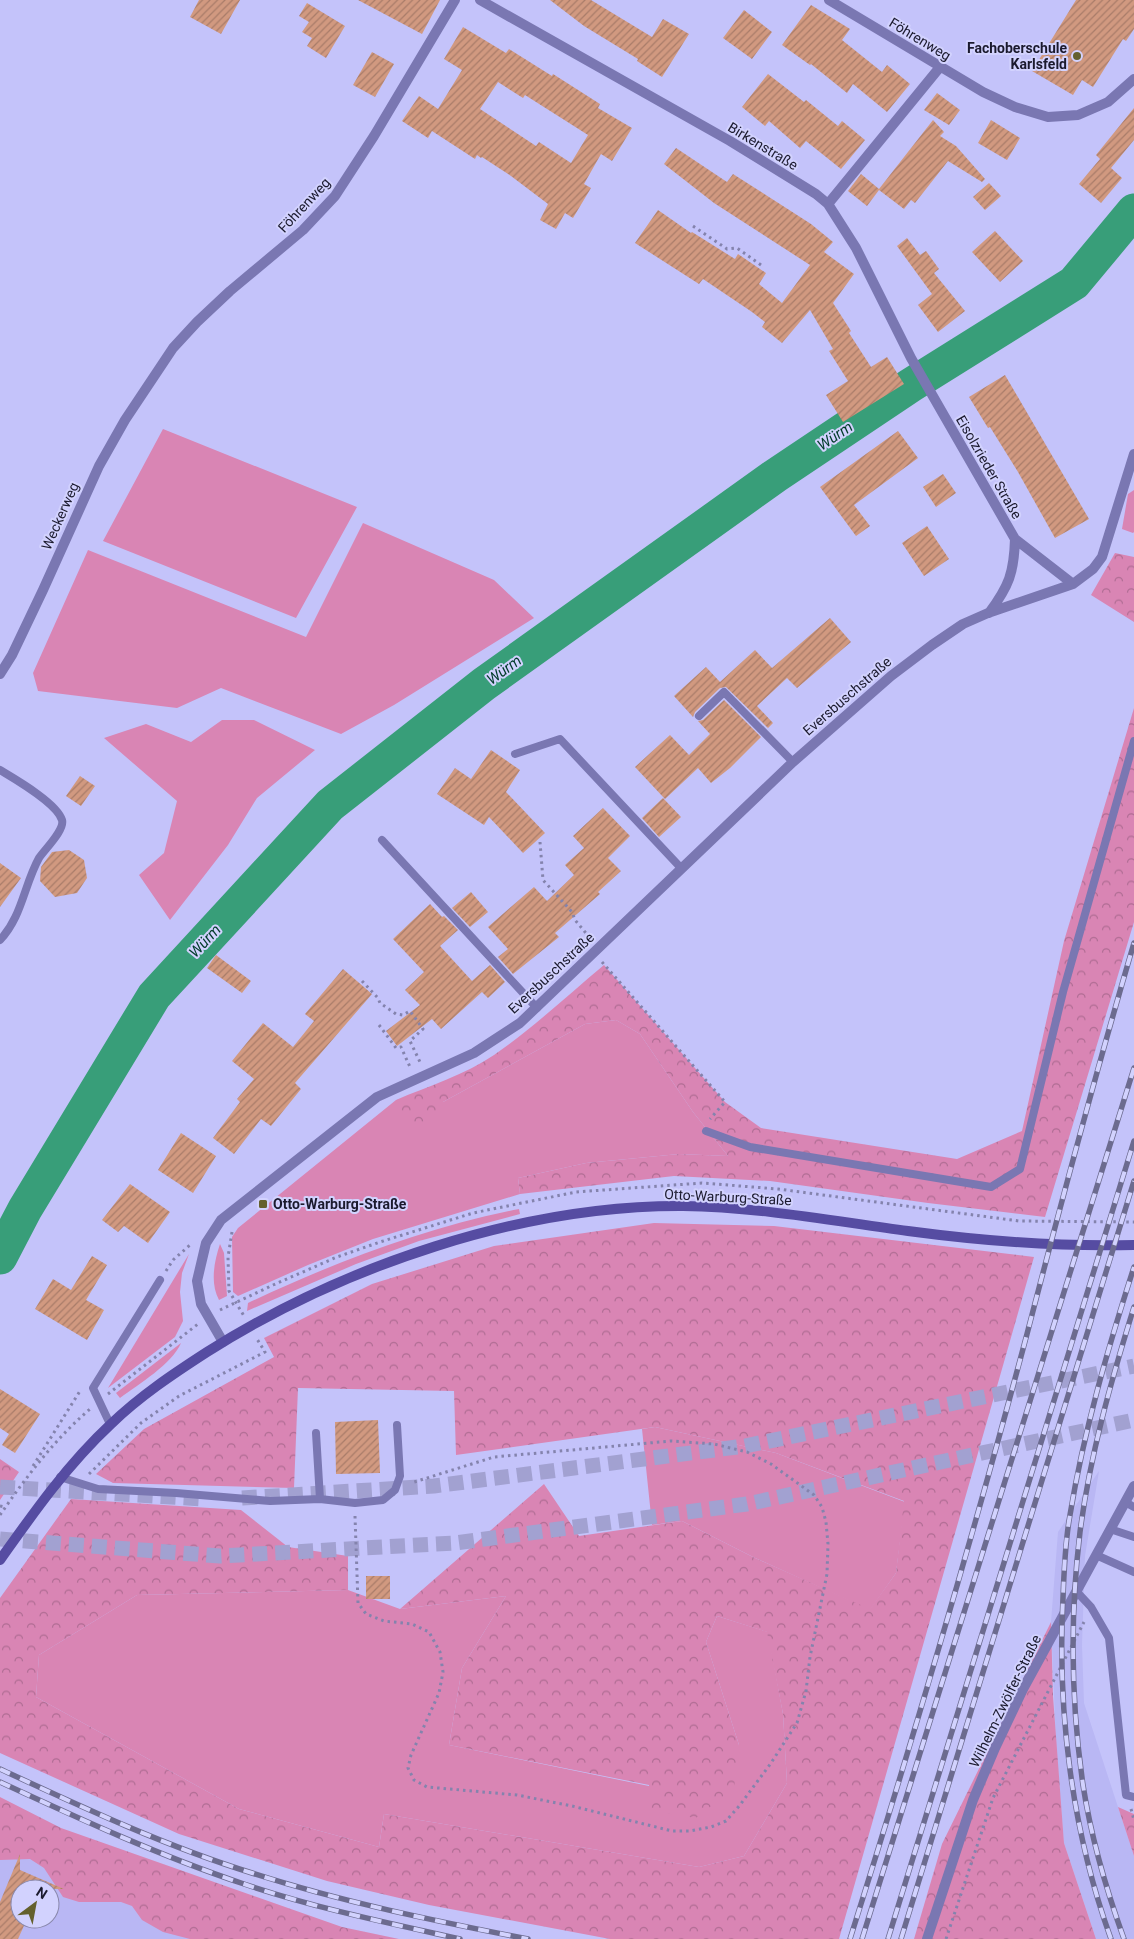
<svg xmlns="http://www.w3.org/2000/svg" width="1134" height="1939" viewBox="0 0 1134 1939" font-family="Roboto,sans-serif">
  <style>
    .built { fill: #b9b7f4; fill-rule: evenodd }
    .grass { fill: #d985b4 }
    .forest { fill: url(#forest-crowns) }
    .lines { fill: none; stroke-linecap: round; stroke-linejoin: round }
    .river { stroke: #389e79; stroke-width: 35 }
    .building { fill: url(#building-hatch); fill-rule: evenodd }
    .motorway-tunnel { stroke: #a2a1d1; stroke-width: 15; stroke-dasharray: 15 8; stroke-linecap: butt }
    .path { stroke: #8483ad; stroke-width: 3; stroke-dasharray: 2.5 4; stroke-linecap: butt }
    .service { stroke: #7a77b2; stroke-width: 8 }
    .minor { stroke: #7a77b2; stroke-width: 10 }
    .secondary { stroke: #564ca2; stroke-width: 10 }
    .rail-casing { stroke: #6c6b8f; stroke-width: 5.5 }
    .rail { stroke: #d2d2fe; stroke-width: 4; stroke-dasharray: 11; stroke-linecap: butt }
    .poi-dot { fill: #64602d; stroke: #d2d2fe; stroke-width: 2 }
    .labels { text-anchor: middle; stroke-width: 4; stroke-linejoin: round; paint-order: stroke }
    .street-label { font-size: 14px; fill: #1b1a2e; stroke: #d2d2fe }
    .poi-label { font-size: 14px; font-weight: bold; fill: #1b1a2e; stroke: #d2d2fe; text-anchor: end }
    .water-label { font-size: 15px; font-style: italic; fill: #003b29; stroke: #d2d2fe }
  </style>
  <defs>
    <pattern id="forest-crowns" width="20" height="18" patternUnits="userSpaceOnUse" patternTransform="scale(1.25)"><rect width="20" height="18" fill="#d985b4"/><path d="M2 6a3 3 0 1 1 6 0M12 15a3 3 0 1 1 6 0" fill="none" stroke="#af6c93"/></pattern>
    <pattern id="building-hatch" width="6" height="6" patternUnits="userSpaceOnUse" patternTransform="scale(1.25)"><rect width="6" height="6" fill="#d19980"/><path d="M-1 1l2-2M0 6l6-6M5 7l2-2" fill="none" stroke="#a97c69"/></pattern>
  </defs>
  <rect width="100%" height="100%" fill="#c4c3fa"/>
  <path class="built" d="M1099 1471 1085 1556 1082 1645 1084 1703 1134 1856V1939H1096L1064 1843 1056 1744 1051 1622 1058 1532Z
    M0 1822 239 1939H0ZM20 1889H50V1919H20Z"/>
  <path class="grass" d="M163 429 357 507 296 618 103 541Z
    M1134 490V532L1133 533 1122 529 1128 494Z
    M363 523 494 580 534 618 394 705 341 734 221 688 177 708 38 691 33 673 88 550 306 637Z
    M222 720H254L315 750 257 798 228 845 170 920 139 875 164 853 177 801 104 738 146 724 191 742Z
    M616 1020 640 1034 693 1112 728 1156 679 1154 586 1163 518 1178 520 1194 373 1239 308 1265 238 1296 233 1292 232 1237 238 1228 396 1100V1109L443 1102 585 1024Z
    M519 1209 520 1214 419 1241 356 1264 247 1311 248 1303C335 1262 424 1228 519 1209Z
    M220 1244 224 1253 227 1296 219 1300C210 1283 214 1262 220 1244Z
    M189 1254 182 1273 180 1292 183 1321 175 1337 108 1388Z
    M181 1343C172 1364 139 1384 120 1398L116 1393Z
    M655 1427 776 1453 905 1502 896 1573 870 1610 753 1557 682 1521 652 1525 642 1429Z
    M348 1590 400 1609 506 1596 462 1668 449 1745 649 1786 739 1745 706 1642 717 1616 768 1632 783 1714 787 1783 744 1856 699 1867 384 1814 379 1847 239 1809 36 1697 39 1655 137 1595Z"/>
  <path class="forest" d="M1115 553 1134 557V622L1091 595Z
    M1134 708V922L1045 1217 928 1203 770 1181 674 1176 520 1194 518 1178 586 1163 679 1154 728 1156 693 1112 640 1034 616 1020 585 1024 443 1102 434 1122 412 1126 396 1109V1100C428 1086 465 1075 494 1055 533 1028 568 995 604 965L725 1102 761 1128 957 1159 1022 1131 1064 941Z
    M654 1223 774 1226 1034 1257 839 1939H610L429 1905 327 1881 179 1834 0 1753V1598L71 1499 241 1510 288 1547 348 1556V1590L137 1595 39 1655 36 1697 239 1809 379 1847 384 1814 699 1867 744 1856 787 1783 783 1714 767 1632 717 1616 706 1642 739 1745 734 1788 696 1818 651 1811 649 1785 449 1745 462 1668 506 1596 400 1609 544 1484 579 1536 682 1521 753 1557 870 1609 896 1573 904 1501 776 1453 655 1427 456 1455 454 1391 298 1388 294 1488 113 1483 96 1474 144 1429 274 1357 264 1338 372 1284 494 1246Z
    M0 1459 19 1472 0 1500Z
    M1051 1622 1053 1696 1064 1843 1096 1939H914L942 1844Z
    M0 1797 61 1828 342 1927 399 1939H190L163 1932 142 1920 132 1906 121 1902H79L63 1897 44 1868 30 1859 0 1860Z
    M1118 1807 1134 1814V1856Z"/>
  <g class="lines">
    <path class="river" d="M0 1257 25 1209 154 996 330 805 484 684 775 476 911 385 1074 283 1134 211"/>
  </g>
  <path class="building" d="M199 0H240L221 34 190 17Z
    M358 0H440L422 34Z
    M550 0H591L652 37 663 19 689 34 662 77 637 61 638 59 584 26Z
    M1076 0H1134V29L1126 41 1123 39 1093 87 1082 80 1073 95 1032 71Z
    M307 3 345 26 326 58 307 46 312 38 302 32 309 22 299 16Z
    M811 5 850 29 842 40 882 72 887 65 910 84 887 112 853 84 847 93 811 64 810 65 782 45Z
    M744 10 772 32 752 59 723 38Z
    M463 27 506 53 509 49 552 76 553 74 600 104 598 108 632 128 612 161 601 154 584 184 591 188 573 218 565 213 556 229 540 220 548 204 511 176 482 157 481 158 477 155 475 159 432 131 428 138 402 121 419 96 438 109 462 70 444 59ZM498 82 523 98 525 95 588 135 571 163 539 142 536 146 480 109Z
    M372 52 394 64 375 97 353 85Z
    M768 74 804 102 806 100 838 126 842 121 865 140 841 169 806 141 800 148 769 121 765 126 742 107Z
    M937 93 960 110 949 125 924 110Z
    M1134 108V140L1111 168 1122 178 1101 203 1079 184 1100 159 1096 155Z
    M933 120 944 132 940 136 956 146 985 179 982 182 948 161 915 203 911 200 904 209 879 190 867 206 848 191 861 174 879 189Z
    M991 120 1020 138 1007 160 978 143Z
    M676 148 727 182 733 174 811 224 833 242 824 252 854 274 833 303 851 331 849 333 871 367 887 357 904 384 843 422 826 395 848 381 829 351 833 349 810 310 782 343 762 327 765 322 752 312 703 279 699 284 635 243 658 210 691 233 692 232 735 259 738 254 766 273 759 284 782 303 810 265 714 203 664 164Z
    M989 183 1001 196 985 210 973 197Z
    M995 231 1023 261 1000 282 972 252Z
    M907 238 920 255 926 251 939 269 934 273 965 311 938 332 918 305 932 294 897 246Z
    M1005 375 1089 519 1055 538 1018 472 990 427 988 428 969 397Z
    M898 431 918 458 854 505 870 526 856 536 820 487Z
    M943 474 956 493 936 507 923 487Z
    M927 526 949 559 924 576 902 543Z
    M830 618 851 642 797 688 787 678 757 706 773 723 768 728 726 687 720 688 695 712 693 717 674 696 706 667 720 682 755 650 772 668Z
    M724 700 761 737 730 768 711 783 698 768 665 799 635 767 670 735 689 755 710 734 698 721 703 720Z
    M491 750 520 770 506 792 545 833 523 853 489 817 484 825 437 794 455 768 471 779Z
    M80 776 95 786 81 806 66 796Z
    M663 798 681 817 659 837 642 818Z
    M603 808 630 836 608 858 621 871 598 892 600 894 555 933 559 937 513 974 498 957 508 949 488 927 534 887 547 901 574 875 565 865 584 848 573 836Z
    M69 850 84 860 87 878 77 893 55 897 40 881 41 867 52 852Z
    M0 863 21 878 0 907Z
    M471 892 488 912 470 927 452 908Z
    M430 904 442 917 444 916 458 930 440 946 472 981 490 965 505 982 488 998 482 992 441 1029 432 1019 397 1046 386 1031 420 1005 405 990 424 972 393 939Z
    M216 955 251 981 242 993 207 968Z
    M343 969 372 994 295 1083 301 1089 271 1126 261 1119 234 1154 213 1138 240 1102 237 1099 254 1079 232 1061 263 1023 293 1047 314 1021 305 1014Z
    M181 1133 216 1156 193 1193 158 1170Z
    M130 1184 170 1212 148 1243 124 1226 118 1232 102 1220Z
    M92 1256 107 1265 86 1300 104 1310 87 1340 35 1309 53 1279 71 1290Z
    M0 1389 40 1414 15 1453 2 1445 9 1434 0 1428Z
    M378 1420 380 1473 336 1474 335 1422Z
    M366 1576H390V1599H366Z
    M20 1854V1870L64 1889H20V1919H27L18 1939H0V1902Z"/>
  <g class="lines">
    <path class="motorway-tunnel" d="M0 1487 204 1499
      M242 1498 434 1486 745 1446 1134 1366
      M0 1539 220 1556 455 1543 747 1504 1134 1420"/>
    <path class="path" d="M693 226 727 249 737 248 761 265
      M540 842 543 880 572 912 575 920 590 938
      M602 962 725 1102 710 1119
      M362 981 378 998 380 1003 396 1014 403 1015 410 1011 423 1029 410 1041 420 1062
      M379 1025 396 1048 401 1047 410 1067
      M232 1232 228 1257 229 1291 244 1316
      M166 1271 173 1260 190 1245
      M220 1310 273 1285 337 1257 380 1242 473 1213 576 1192 702 1183 778 1189 1019 1221 1134 1222
      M108 1394 198 1324
      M33 1466 80 1391
      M89 1474 141 1423 179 1396 265 1352 257 1339
      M0 1506 5 1507
      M0 1515C27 1476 54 1440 90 1409
      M355 1516 358 1603 366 1614 384 1621 412 1624 429 1632 440 1652 443 1672 439 1693 411 1755 408 1768 414 1780 427 1787 517 1795 572 1806 672 1831H690L711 1827 726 1821 740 1805 771 1763 797 1723 806 1691 810 1657 827 1574 828 1544 826 1522 822 1507 814 1495 771 1464 747 1452 714 1444 671 1441 494 1457 411 1483
      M1131 1809 1134 1820
      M946 1939 993 1798 1084 1622"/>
    <path class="service" d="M699 716 724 692 793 762
      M515 754 560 739 681 868
      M0 770C15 779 57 803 62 820 65 830 45 849 39 858 24 885 22 917 0 940
      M382 840 537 1008
      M706 1131 750 1147 991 1187 1020 1169 1063 992 1134 741
      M110 1424 93 1388 160 1280
      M316 1433 320 1499
      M60 1477 98 1489 176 1493 270 1501 320 1499 355 1503 383 1500 395 1490 400 1476 397 1425
      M1125 1502 1134 1507
      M1110 1529 1134 1537
      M1096 1555 1134 1572
      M1077 1592 1091 1607 1109 1638 1126 1795 1134 1797"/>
    <path class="minor" d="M480 0 730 141 816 194 828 204 856 248 911 358 1015 539 1073 584
      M829 0 983 92 1015 107 1048 117 1078 115 1108 102 1134 79
      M828 204 940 67
      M989 613C1009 586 1014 573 1015 539
      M0 674 12 655 43 590 99 466 125 420 173 348 197 322 230 291 303 230 335 196 374 136 455 0
      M223 1342 201 1304 197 1281 206 1243 221 1220 377 1097 474 1053 520 1023 793 762 891 676 932 645 963 624 988 613 1073 584 1093 569 1102 557 1134 454
      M927 1939 973 1800 995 1748 1023 1689 1134 1486"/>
    <path class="secondary" d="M0 1560C34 1512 68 1464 111 1424 140 1396 173 1374 207 1352 343 1266 521 1205 683 1206 759 1207 833 1221 908 1231 983 1241 1058 1247 1134 1245"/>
    <g class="rail-casing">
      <path id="rail" d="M0 1769C82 1807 165 1846 252 1873 342 1902 435 1921 528 1939
        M0 1782C80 1819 160 1856 244 1884 315 1908 388 1923 460 1939
        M850 1939C913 1739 973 1537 1027 1334 1061 1203 1096 1072 1134 943
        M862 1939 1134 1068
        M888 1939 1134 1141
        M901 1939 1134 1181
        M1111 1939C1072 1831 1057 1712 1063 1598 1064 1570 1065 1542 1070 1515 1084 1430 1108 1348 1134 1267
        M1124 1939C1106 1889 1091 1837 1083 1785 1071 1702 1070 1615 1080 1532 1090 1455 1111 1381 1134 1307"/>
    </g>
    <use href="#rail" class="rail"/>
  </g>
  <g class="poi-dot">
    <circle cx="1077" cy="56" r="5"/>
    <rect x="258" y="1199" width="10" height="10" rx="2.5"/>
  </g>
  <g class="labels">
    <g class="street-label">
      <text transform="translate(920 39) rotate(31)" y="5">Föhrenweg</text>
      <text transform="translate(763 146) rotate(31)" y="5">Birkenstraße</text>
      <text transform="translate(304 205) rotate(-47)" y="5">Föhrenweg</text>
      <text transform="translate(989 467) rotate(60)" y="5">Eisolzrieder Straße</text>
      <text transform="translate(60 516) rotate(-66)" y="5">Weckerweg</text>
      <text transform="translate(847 696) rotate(-41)" y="5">Eversbuschstraße</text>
      <text transform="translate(551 973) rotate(-43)" y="5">Eversbuschstraße</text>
      <text transform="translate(728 1197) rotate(3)" y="5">Otto-Warburg-Straße</text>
      <text transform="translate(1005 1701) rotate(-64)" y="5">Wilhelm-Zwölfer-Straße</text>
    </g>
    <g class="poi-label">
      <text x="1067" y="53">Fachoberschule<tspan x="1067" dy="16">Karlsfeld</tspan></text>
      <text x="273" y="1209" text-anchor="start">Otto-Warburg-Straße</text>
    </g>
    <g class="water-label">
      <text transform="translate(835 436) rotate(-34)" y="5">Würm</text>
      <text transform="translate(504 670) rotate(-36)" y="5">Würm</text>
      <text transform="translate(205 941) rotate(-47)" y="5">Würm</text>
    </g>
  </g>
  <g transform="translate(35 1904) rotate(32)"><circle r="24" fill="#d2d2fe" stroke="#8988ab"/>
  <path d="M0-4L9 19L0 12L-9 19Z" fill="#64602d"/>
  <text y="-8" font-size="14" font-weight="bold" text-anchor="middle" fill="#1b1a2e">N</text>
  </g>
</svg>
